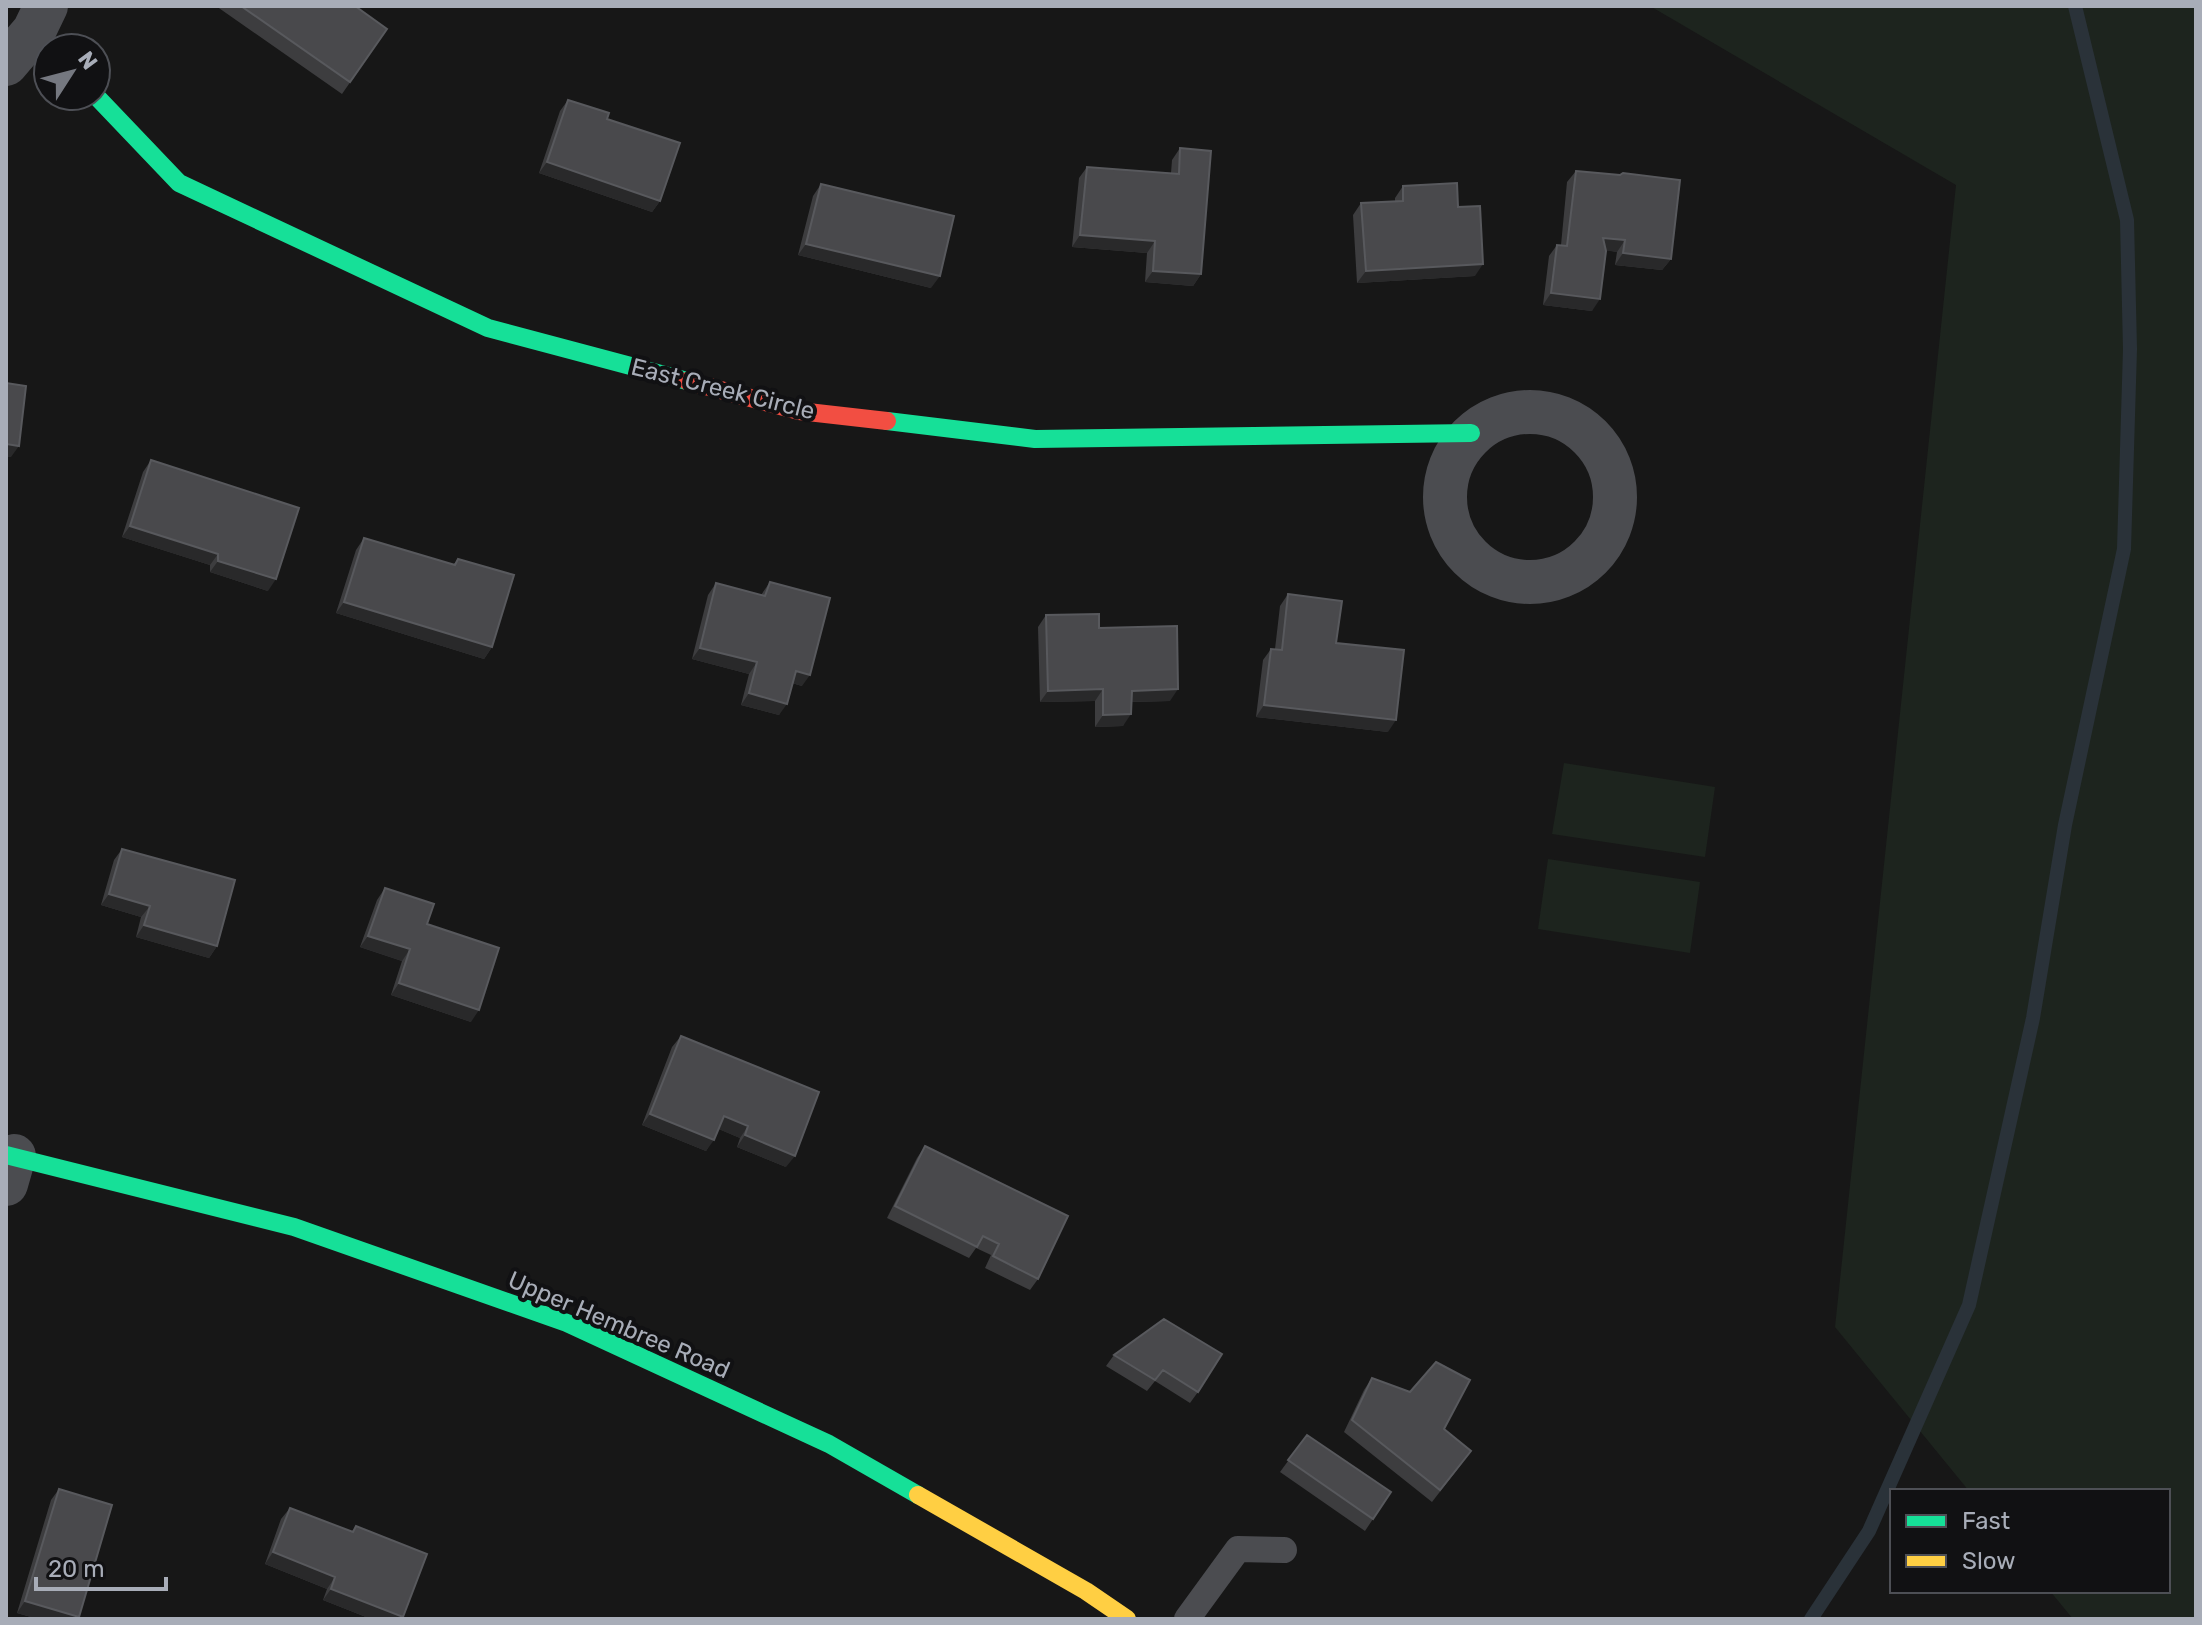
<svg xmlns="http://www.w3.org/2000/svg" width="2202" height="1625" viewBox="0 0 2202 1625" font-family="Rubik,sans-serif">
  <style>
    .green { fill: #1d241e }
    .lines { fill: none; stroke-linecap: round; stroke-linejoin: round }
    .stream { stroke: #2a3239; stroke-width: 14 }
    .lane { stroke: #4b4c50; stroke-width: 26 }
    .street { stroke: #4b4c50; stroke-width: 44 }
    .fast { stroke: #16e098; stroke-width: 18 }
    .slow { stroke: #ffcf43; stroke-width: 18 }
    .jam { stroke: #f24e42; stroke-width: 18 }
    .wall { fill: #3d3d3f }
    .shaded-wall { fill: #29292a }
    .building { fill: #49494c; stroke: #58595d; stroke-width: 2 }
    .labels { text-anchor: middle; stroke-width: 8; stroke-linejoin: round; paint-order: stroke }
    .street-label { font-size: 24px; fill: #a8adb8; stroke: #111113 }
  </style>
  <rect width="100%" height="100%" fill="#171717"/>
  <path class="green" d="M1650 6H2196V1619H2073L2050 1591H2168V1491H1969L1835 1327 1956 185Z
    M1564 763 1715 787 1705 857 1552 834Z
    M1548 859 1700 882 1690 953 1538 929Z"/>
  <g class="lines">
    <path class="stream" d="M1811 1619 1869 1531 1969 1305 2033 1018 2065 825 2124 549 2130 349 2127 220 2075 6"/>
    <path class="lane" d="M1187 1619 1238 1549 1284 1550"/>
    <path class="street" d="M6 64 34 31 46 6
      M1445 497a85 85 0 1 1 170 0a85 85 0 1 1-170 0Z
      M6 1184 14 1156"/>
    <path class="fast" d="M96 96 179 183 488 328 687 381
      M887 421 1035 439 1471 433
      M6 1155 294 1227 567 1323 829 1444 918 1495"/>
    <path class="slow" d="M918 1495 1086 1591 1127 1619"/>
    <path class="jam" d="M687 381 799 411 887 421"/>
  </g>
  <path class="wall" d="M216 6H355L387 29 342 94Z
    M568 100 607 119 660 201 652 212 539 173 560 111Z
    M1180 148 1201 274 1193 286 1145 282 1147 253 1072 247 1079 178 1087 167 1171 173 1172 160Z
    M1576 171 1671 259 1662 270 1615 265 1617 252 1606 250 1592 311 1543 305 1549 256 1557 245H1561L1567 182Z
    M821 184 931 288 798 255 813 196Z
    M1403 186 1458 207 1475 276 1357 283 1353 215 1361 203 1395 202V198Z
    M151 460 268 591 210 572V565L122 537 143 472Z
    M364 538 453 565 458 559 492 647 484 659 336 613 356 550Z
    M770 582 802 686 792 683 779 715 741 705 749 674 692 659 708 595 716 583 761 595Z
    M1288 594 1336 643 1388 732 1256 717 1263 660 1271 649H1275L1280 606Z
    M1046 615 1099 628 1170 701 1131 702 1123 726 1095 727V701L1040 702 1038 627Z
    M122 849 217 946 209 958 136 937 141 917 101 905 114 860Z
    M385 888 427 924 471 1022 391 995 402 961 360 947 377 900Z
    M681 1036 786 1167 737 1147 740 1138 719 1129 706 1151 642 1125 672 1047Z
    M925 1146 1038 1279 1030 1290 985 1268 991 1255 976 1248 969 1258 887 1218 917 1158Z
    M1164 1319 1198 1392 1190 1403 1155 1381 1147 1391 1106 1366 1114 1355Z
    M1372 1378 1463 1462 1432 1502 1344 1432 1364 1390Z
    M1307 1435 1391 1492 1365 1531 1280 1472Z
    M59 1489 77 1619H38L17 1613 51 1500Z
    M290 1508 352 1532 356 1526 401 1619H371L323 1600 327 1589 265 1564 281 1519Z"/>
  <path class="shaded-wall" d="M547 162 660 201 652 212 539 173Z
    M1080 235 1155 241 1147 253 1072 247Z
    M1603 238 1625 240 1617 252 1595 249Z
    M806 244 940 276 931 288 798 255Z
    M1623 253 1671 259 1662 270 1615 265Z
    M1483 264 1475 276 1357 283 1366 271Z
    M1153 271 1201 274 1193 286 1145 282Z
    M1551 293 1600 299 1592 311 1543 305Z
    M6 444 19 446 11 457H6Z
    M130 526 218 554 210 565 122 537Z
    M218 561 276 579 268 591 210 572Z
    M344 602 492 647 484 659 336 613Z
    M700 648 757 662 749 674 692 659Z
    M796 671 810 675 802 686 788 682Z
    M1103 689 1095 701 1040 702 1048 691Z
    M1178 689 1170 701 1124 702 1132 691Z
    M749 693 787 704 779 715 741 705Z
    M1264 705 1396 720 1388 732 1256 717Z
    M1131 714 1123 726 1095 727 1103 715Z
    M109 894 150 906 141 917 101 905Z
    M144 925 217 946 209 958 136 937Z
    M368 936 410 949 402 961 360 947Z
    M399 983 479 1010 471 1022 391 995Z
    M650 1114 714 1140 706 1151 642 1125Z
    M724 1116 748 1126 740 1138 716 1128Z
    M745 1135 795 1156 786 1167 737 1147Z
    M273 1552 335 1577 327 1589 265 1564Z
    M331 1589 403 1617 401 1619H371L323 1600Z
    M25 1601 79 1617 77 1619H38L17 1613Z"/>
  <path class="building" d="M241 6H355L387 29 350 82Z
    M568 100 609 113 607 119 680 143 660 201 547 162Z
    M1180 148 1211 151 1201 274 1153 271 1155 241 1080 235 1087 167 1179 174Z
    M1576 171 1620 175 1623 173 1680 180 1671 259 1623 253 1625 240 1603 238 1606 251 1600 299 1551 293 1557 245 1567 246Z
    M1457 183 1458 207 1480 206 1483 264 1366 271 1361 203 1403 201V186Z
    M821 184 954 216 940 276 806 244Z
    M6 383 26 386 19 446 6 444Z
    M151 460 299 508 276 579 218 561V554L130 526Z
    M364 538 455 565 458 559 514 575 492 647 344 602Z
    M770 582 830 598 810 675 796 671 787 704 749 693 757 662 700 648 716 583 765 596Z
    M1288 594 1342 601 1336 643 1404 650 1396 720 1264 705 1271 649 1282 650Z
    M1099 614V628L1177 626 1178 689 1132 691 1131 714 1103 715V689L1048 691 1046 615Z
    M122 849 235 880 217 946 144 925 150 906 109 894Z
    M385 888 434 904 427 924 499 948 479 1010 399 983 410 949 368 936Z
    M681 1036 819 1092 795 1156 745 1135 748 1126 724 1116 714 1140 650 1114Z
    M925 1146 1068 1216 1038 1279 993 1256 999 1244 983 1236 977 1247 895 1206Z
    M1164 1319 1222 1354 1198 1392 1163 1370 1155 1380 1114 1355Z
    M1436 1362 1470 1380 1444 1429 1471 1451 1440 1490 1352 1420 1372 1378 1410 1392Z
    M1307 1435 1391 1492 1373 1519 1288 1460Z
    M59 1489 112 1505 79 1617 25 1601Z
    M290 1508 353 1532 356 1526 427 1554 403 1617 331 1589 335 1577 273 1552Z"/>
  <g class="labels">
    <g class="street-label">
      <text transform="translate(723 389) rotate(14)" y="8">East Creek Circle</text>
      <text transform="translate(619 1325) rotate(23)" y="8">Upper Hembree Road</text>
    </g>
  </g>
  <rect width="2202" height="1625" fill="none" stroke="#a8adb8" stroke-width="16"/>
  <rect x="1890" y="1489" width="280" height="104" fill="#111113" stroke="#4d4f55" stroke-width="2"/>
  <rect x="1906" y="1515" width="40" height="12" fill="#16e098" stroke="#4d4f55" stroke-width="2"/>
  <text x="1962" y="1529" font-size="24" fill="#a8adb8">Fast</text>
  <rect x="1906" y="1555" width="40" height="12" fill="#ffcf43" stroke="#4d4f55" stroke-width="2"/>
  <text x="1962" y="1569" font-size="24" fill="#a8adb8">Slow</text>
  <g transform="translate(72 72) rotate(54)"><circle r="38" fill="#111113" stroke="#4d4f55" stroke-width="2"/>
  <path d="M0-6L14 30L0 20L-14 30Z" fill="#757880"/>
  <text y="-12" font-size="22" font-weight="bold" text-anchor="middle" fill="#a8adb8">N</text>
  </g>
  <path d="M36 1577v12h130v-12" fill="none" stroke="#a8adb8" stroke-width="4"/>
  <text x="48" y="1577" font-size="24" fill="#a8adb8" stroke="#111113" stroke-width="6" paint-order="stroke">20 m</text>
</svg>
